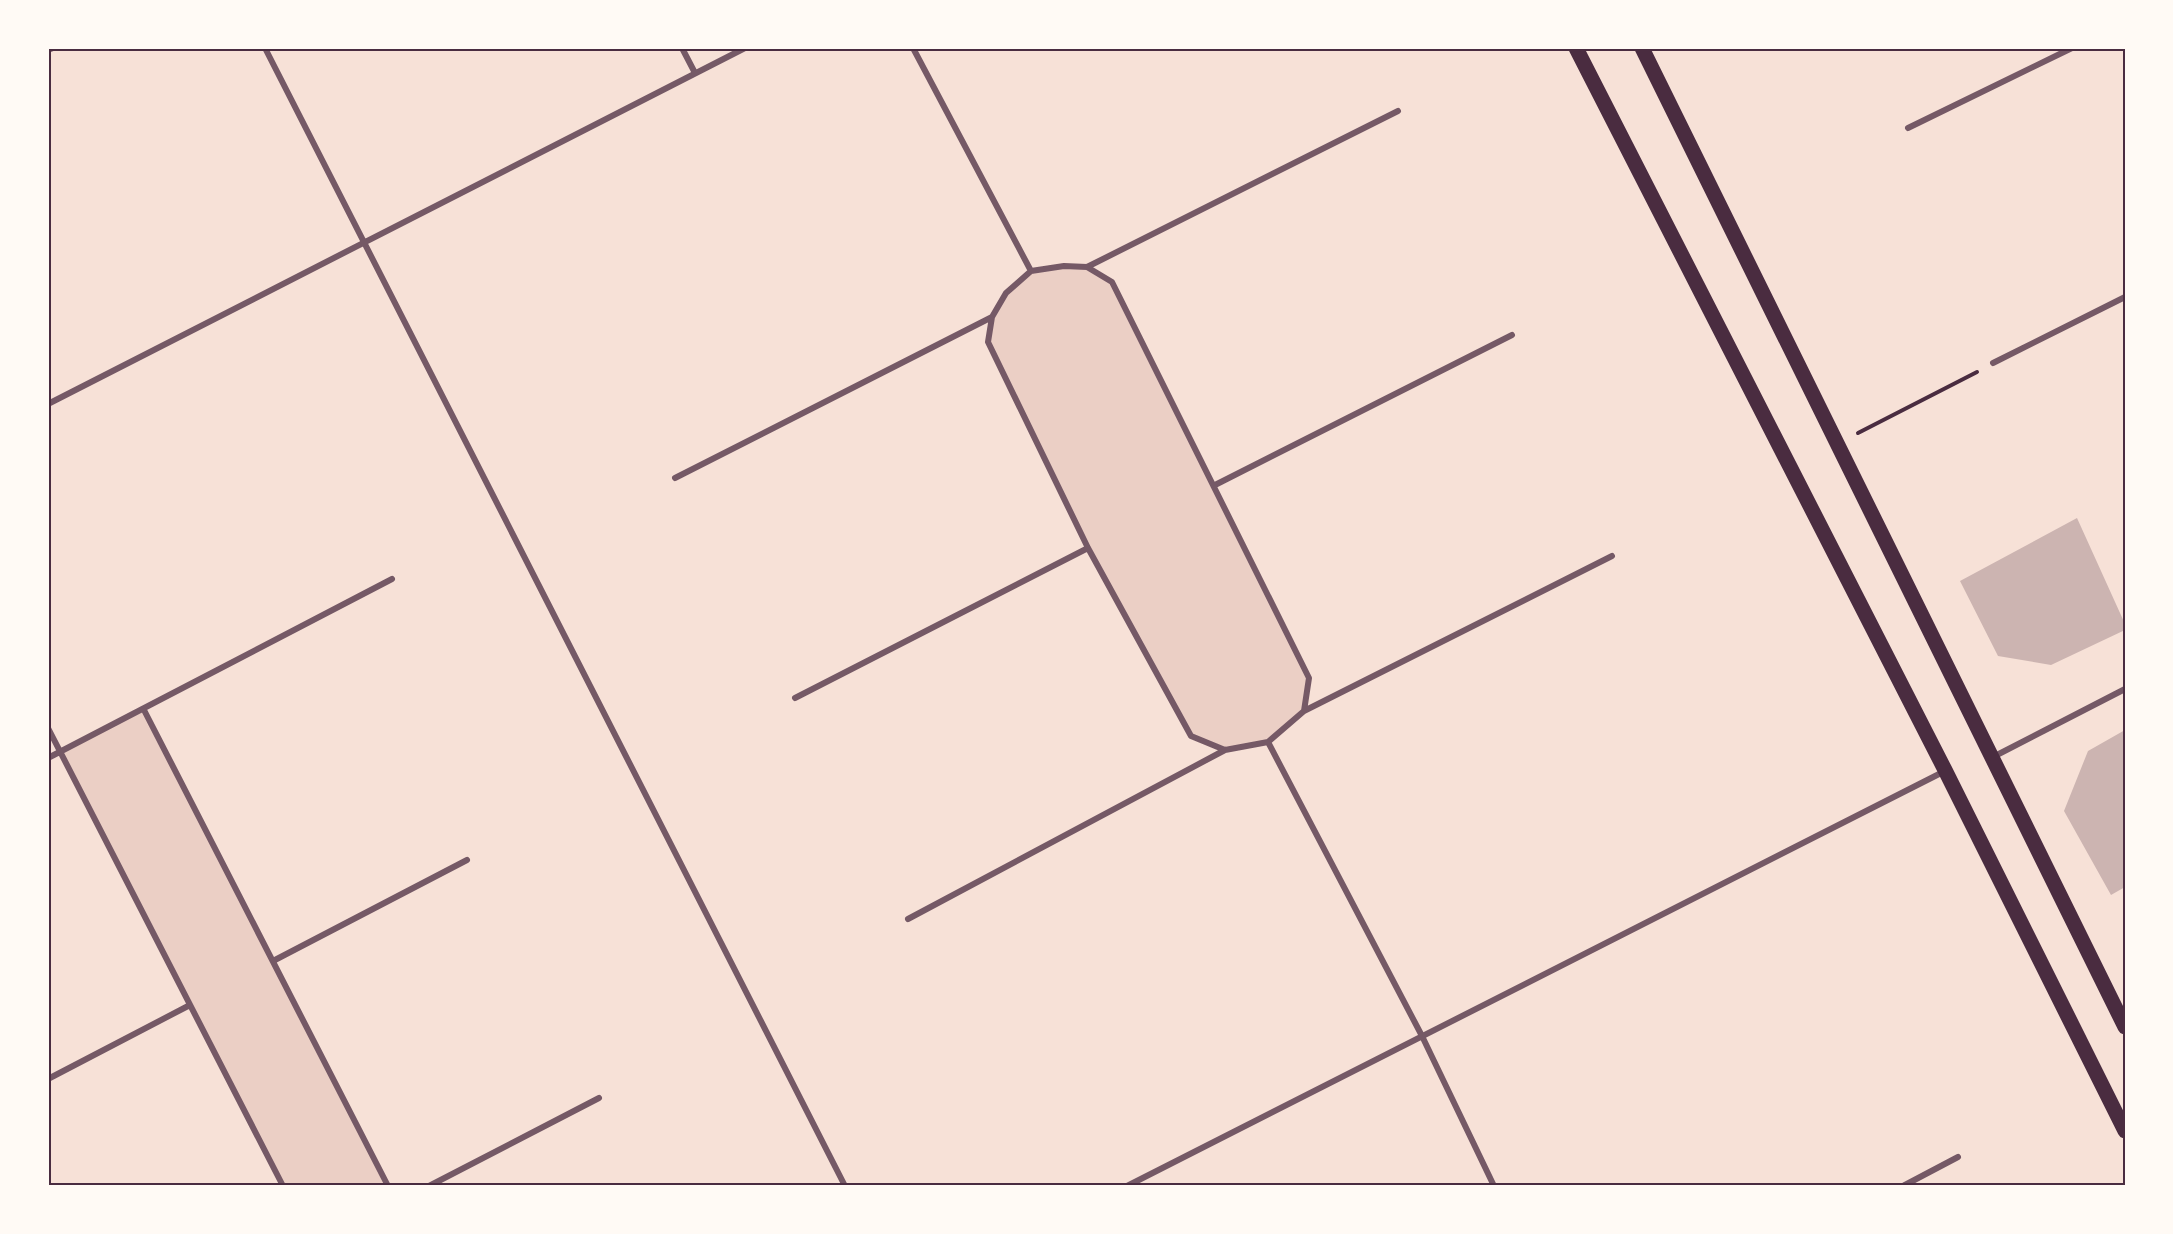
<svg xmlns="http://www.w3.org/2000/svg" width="2173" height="1234" viewBox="0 0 2173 1234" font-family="'Titillium Web',sans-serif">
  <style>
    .green { fill: #ebcfc5 }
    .building { fill: #ccb4b1 }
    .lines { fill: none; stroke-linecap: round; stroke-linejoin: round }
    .path { stroke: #4a2c40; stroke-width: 4 }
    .minor { stroke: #755966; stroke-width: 6 }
    .primary { stroke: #4a2c40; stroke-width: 15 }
    .neatline { fill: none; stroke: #4a2c40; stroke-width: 2 }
  </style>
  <rect width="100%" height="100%" fill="#f7e1d7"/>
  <path class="green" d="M1087 267 1112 282 1309 678 1304 711 1268 742 1225 750 1191 736 1088 548 988 342C992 315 1003 285 1030 272 1041 267 1073 268 1087 267Z
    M144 710 388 1186H283L60 752Z"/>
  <path class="building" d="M2077 518 2125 624V630L2051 665 1998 656 1960 581Z
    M2125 730V887L2111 895 2064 811 2088 751Z"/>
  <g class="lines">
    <path class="path" d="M1858 433 1977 372"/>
    <path class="minor" d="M265 48 845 1186
      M682 48 695 73
      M913 48 1031 271
      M48 50 53 48
      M1908 128 2072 48
      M1087 267 1398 111
      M1993 363 2125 297
      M48 404 745 48
      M675 478 992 317
      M1215 485 1512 335
      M795 698 1088 548
      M144 710 388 1186
      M1304 711 1309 678 1112 282 1087 267 1064 266 1031 271 1006 293 992 317 988 342 1088 548 1191 736 1225 750 1268 742 1304 711 1612 556
      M48 728 283 1186
      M1268 742 1422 1036 1494 1186
      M48 758 392 579
      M1991 758 2125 689
      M908 919 1225 750
      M273 961 467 860
      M48 1079 190 1005
      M429 1186 599 1098
      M1127 1186 1945 771
      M1903 1186 1958 1157"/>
    <path class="primary" d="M1576 48 1945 770 2125 1131
      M1642 48 2125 1027"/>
  </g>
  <rect width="2173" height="1234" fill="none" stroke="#fffaf5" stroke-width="99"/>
  <rect x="50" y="50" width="2074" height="1134" class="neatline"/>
</svg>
